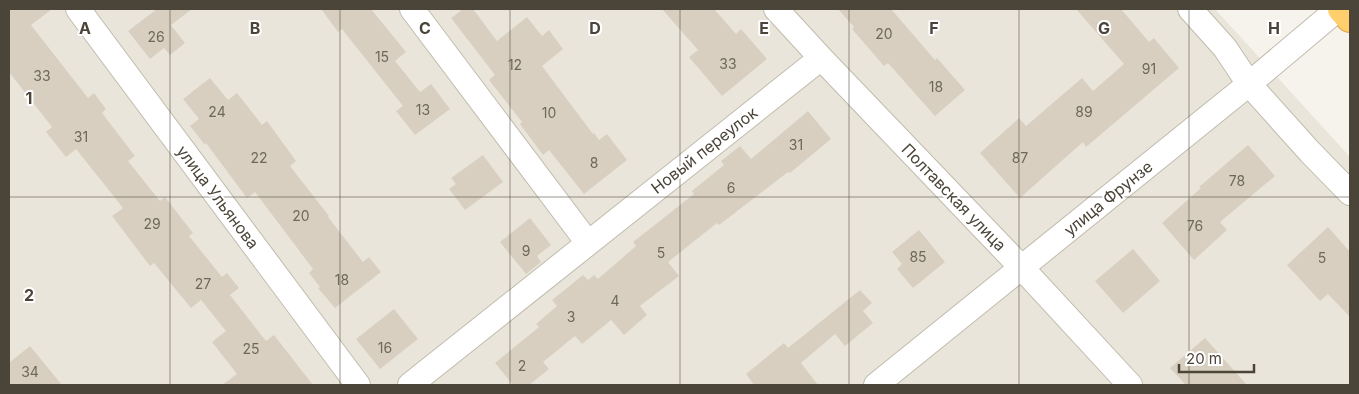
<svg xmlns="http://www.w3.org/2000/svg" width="1359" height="394" viewBox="0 0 1359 394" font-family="Inter,sans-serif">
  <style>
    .residential { fill: #eae5da }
    .building { fill: #d8cfc1 }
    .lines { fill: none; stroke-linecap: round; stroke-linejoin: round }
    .minor-casing { stroke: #c2bbae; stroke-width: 26 }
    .highway-casing { stroke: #e0a43c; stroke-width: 30 }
    .minor { stroke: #fff; stroke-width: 24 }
    .highway { stroke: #ffcf6e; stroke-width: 28 }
    .grid { fill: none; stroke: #4b4439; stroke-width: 1; stroke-opacity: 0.55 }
    .labels { text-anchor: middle; stroke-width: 4; stroke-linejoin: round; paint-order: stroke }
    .number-label { font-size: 14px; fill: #6e675b }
    .street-label { font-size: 16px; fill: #4b4439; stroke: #fff }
    .grid-label { font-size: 16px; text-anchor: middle; font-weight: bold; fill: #4b4439; stroke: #fff; stroke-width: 4; stroke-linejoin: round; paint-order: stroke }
  </style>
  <rect width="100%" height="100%" fill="#f6f3ec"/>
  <path class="residential" d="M9 9H1215L1350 157V385H9Z"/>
  <path class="building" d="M9 9H52L31 25 88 98 94 93 106 109 102 113 135 156 128 161 160 201 165 197 193 233 189 236 222 277 227 273 239 288 230 295 266 341 274 335 313 385H222L237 374 212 342 226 331 201 300 191 308 154 263 150 266 112 216 123 208 76 149 66 157 46 132 52 127 9 72Z
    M157 9H192L171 25 185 43 170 55 164 48 150 59 128 31Z
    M321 9H371L406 52 395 61 420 92 431 84 450 109 415 135 396 111 403 106 342 29 338 32Z
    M463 9H473L497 41 527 17 542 36 549 30 563 49 542 66 593 134 594 133 599 140 607 134 627 160 584 194 549 150 543 155 520 124 522 122 489 80 495 75 451 18Z
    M662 9H714L736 34 741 29 767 59 722 96 689 57 698 50Z
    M838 9H891L935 60 937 58 965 90 935 116 888 63 884 66 852 29 854 27Z
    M1076 9H1121L1149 42 1154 38 1179 68 1086 147 1083 142 1020 198 980 153 1019 118 1026 126 1082 78 1093 91 1124 64Z
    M210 78 228 100 237 93 262 125 267 121 296 161 290 166 329 216 328 217 363 262 369 257 381 272 335 308 318 288 320 287 309 273 313 269 255 192 247 198 206 143 205 145 190 126 199 119 183 99Z
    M808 111 831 139 790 173 788 172 719 225 717 223 668 262 679 276 640 306 647 315 624 335 611 320 582 344 575 336 543 362 549 369 529 385H513L495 363 539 327 536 324 557 306 552 300 583 275 588 280 594 275 598 279 636 246 633 242 694 194 692 191 724 165 721 161 740 146 751 159Z
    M1248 145 1275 176 1220 222 1227 230 1194 260 1162 223 1201 188 1199 187Z
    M483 155 503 182 465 210 449 189 456 184 451 178Z
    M530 218 551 245 537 256 541 262 526 274 500 242Z
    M1328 227 1350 252V317L1328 294 1320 301 1287 265Z
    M919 230 945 262 913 288 897 269 902 264 892 252Z
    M1133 249 1160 281 1123 313 1095 281Z
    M860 290 872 303 863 311 873 323 845 346 835 334 801 363 818 385H754L746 374 784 343 788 348Z
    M394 309 418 339 380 369 356 339Z
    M1205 338 1247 385H1186L1170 368Z
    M30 346 62 385H9V363Z"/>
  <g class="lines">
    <g class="minor-casing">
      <path id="minor" d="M78 9 358 385
        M412 9 588 243
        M776 9 821 58 1021 267 1130 385
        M1190 9 1225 48 1249 84 1310 152 1350 193
        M410 385 821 58
        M876 385 1249 84 1338 9"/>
    </g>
    <g class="highway-casing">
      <path id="highway" d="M1342 9 1350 18"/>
    </g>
    <use href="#minor" class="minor"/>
    <use href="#highway" class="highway"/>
  </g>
  <path class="grid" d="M170 9V385M340 9V385M510 9V385M680 9V385M849 9V385M1019 9V385M1189 9V385M9 197H1350"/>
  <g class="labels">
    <g class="number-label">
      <text x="884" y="39">20</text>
      <text x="156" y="42">26</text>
      <text x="382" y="62">15</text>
      <text x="728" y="69">33</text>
      <text x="515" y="70">12</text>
      <text x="1149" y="74">91</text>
      <text x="42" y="81">33</text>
      <text x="936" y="92">18</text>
      <text x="423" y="115">13</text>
      <text x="217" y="117">24</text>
      <text x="1084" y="117">89</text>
      <text x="549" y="118">10</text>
      <text x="81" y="142">31</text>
      <text x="796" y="150">31</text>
      <text x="259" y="163">22</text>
      <text x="1020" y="163">87</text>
      <text x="594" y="168">8</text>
      <text x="1237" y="186">78</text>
      <text x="731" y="193">6</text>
      <text x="301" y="221">20</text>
      <text x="152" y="229">29</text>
      <text x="1195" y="231">76</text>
      <text x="526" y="256">9</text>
      <text x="661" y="258">5</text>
      <text x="918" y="262">85</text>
      <text x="1322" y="263">5</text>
      <text x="342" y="285">18</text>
      <text x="203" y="289">27</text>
      <text x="615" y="306">4</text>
      <text x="571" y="322">3</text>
      <text x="385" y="353">16</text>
      <text x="251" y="354">25</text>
      <text x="522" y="371">2</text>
      <text x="30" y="377">34</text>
    </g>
    <g class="street-label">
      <text transform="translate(704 150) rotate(-38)" y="6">Новый переулок</text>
      <text transform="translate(218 197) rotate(53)" y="6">улица Ульянова</text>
      <text transform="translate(954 197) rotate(46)" y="6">Полтавская улица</text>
      <text transform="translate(1108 198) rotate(-39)" y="6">улица Фрунзе</text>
    </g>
  </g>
  <g class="grid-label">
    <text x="85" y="34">A</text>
    <text x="255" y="34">B</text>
    <text x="425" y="34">C</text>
    <text x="595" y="34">D</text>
    <text x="764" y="34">E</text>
    <text x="934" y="34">F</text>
    <text x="1104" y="34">G</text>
    <text x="1274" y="34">H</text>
    <text x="29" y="104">1</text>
    <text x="29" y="301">2</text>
  </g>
  <rect width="1359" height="394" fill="none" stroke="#4b4439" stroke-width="20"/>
  <path d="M1179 364v8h75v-8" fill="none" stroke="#4b4439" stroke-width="2.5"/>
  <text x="1186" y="364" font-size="15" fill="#4b4439" stroke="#ffffff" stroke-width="4" paint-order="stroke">20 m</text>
</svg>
